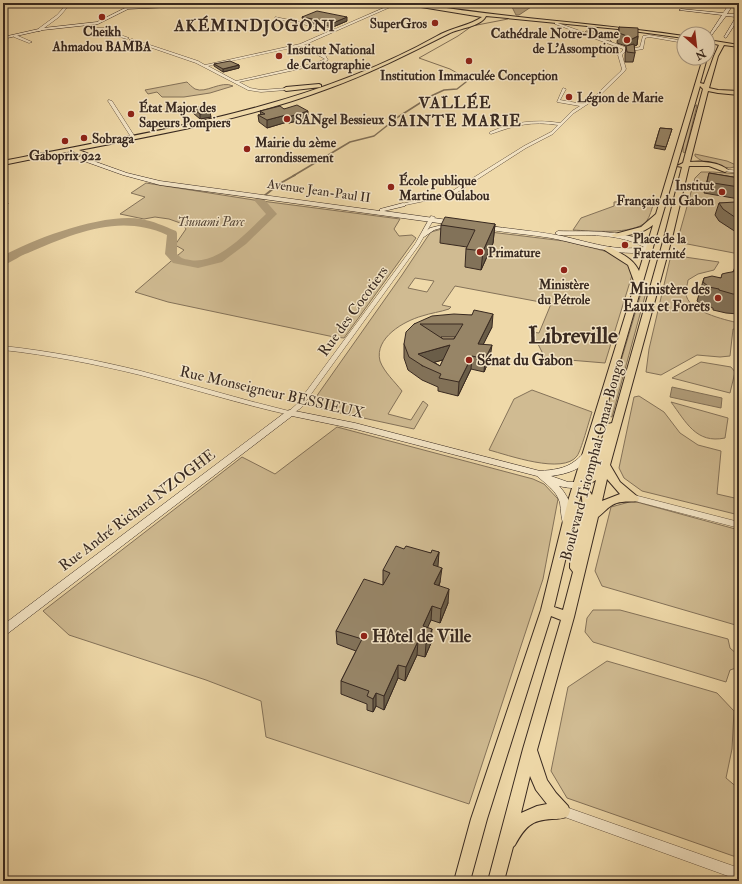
<svg xmlns="http://www.w3.org/2000/svg" width="742" height="884" viewBox="0 0 742 884" font-family="'IM FELL Double Pica',serif">
  <style>
    .green { fill: #d0bb92; stroke: #847259; fill-rule: evenodd }
    .water { fill: #b19d7a; stroke: #816f56 }
    .lines { fill: none; stroke-linecap: round; stroke-linejoin: round }
    .stream-far2 { stroke: #816f56; stroke-width: 1 }
    .stream-far1 { stroke: #816f56; stroke-width: 1.5 }
    .stream { stroke: #816f56; stroke-width: 2 }
    .river { fill: #b19d7a; fill-rule: evenodd }
    .street-casing { stroke: #665542; stroke-width: 1 }
    .secondary-casing { stroke: #382920; stroke-width: 1 }
    .primary-casing { stroke: #382920; stroke-width: 2 }
    .street { fill: #f5e6c7; fill-rule: evenodd }
    .secondary { fill: #f5e6c7; fill-rule: evenodd }
    .primary { fill: #efd9a9; fill-rule: evenodd }
    .wall { fill: #827259; stroke: #382920; fill-rule: evenodd }
    .shaded-wall { fill: #6a5d48; stroke: #382920 }
    .building { fill: #978567; stroke: #382920; fill-rule: evenodd }
    .poi-dot { fill: #8f2418; stroke: #f5e6c7; stroke-width: 1.5 }
    .labels { text-anchor: middle; stroke-width: 3; stroke-linejoin: round; paint-order: stroke }
    .far-poi-label { font-size: 13px; font-weight: bold; fill: #382920; stroke: #f5e6c7; text-anchor: start }
    .far-street-label { font-size: 13px; fill: #382920; stroke: #f5e6c7 }
    .far-park-label { font-size: 13px; font-style: italic; fill: #564637; stroke: #f5e6c7 }
    .poi-label { font-size: 15px; font-weight: bold; fill: #382920; stroke: #f5e6c7; text-anchor: end }
    .street-label { font-size: 15px; fill: #382920; stroke: #f5e6c7 }
    .far-district-label { font-size: 16px; font-weight: bold; letter-spacing: 1px; fill: #382920; stroke: #f5e6c7 }
    .near-poi-label { font-size: 18px; font-weight: bold; fill: #382920; stroke: #f5e6c7; text-anchor: start }
    .town-label { font-size: 23px; font-weight: bold; fill: #382920; stroke: #f5e6c7 }
  </style>
  <rect width="100%" height="100%" fill="#efd9a9"/>
  <filter id="stains"><feTurbulence type="fractalNoise" baseFrequency=".005" numOctaves="4"/><feColorMatrix values="0 0 0 0 .2 0 0 0 0 .09 0 0 0 0 .02 0 0 0 .5 -.17"/></filter>
  <radialGradient id="worn" r=".72"><stop offset=".6" stop-color="#630" stop-opacity="0"/><stop offset="1" stop-color="#630" stop-opacity=".3"/></radialGradient>
  <path class="green" d="M586 31 616 34 608 38 613 43 585 32Z
    M187 82C189 84 192 87 195 89 206 94 221 80 233 86L210 93 184 97H162L157 92 148 94 145 90Z
    M696 105H697L685 153 683 152V143L693 109Z
    M695 154 727 161 736 165 734 167 730 168C718 166 705 165 695 156Z
    M701 172H713L739 174V254L677 242 695 178Z
    M146 183 254 200 400 219 394 229 399 236 412 235 416 238 344 338 334 337 168 302 135 292 184 250 175 245 186 229 183 224 169 219 155 217 144 219 120 214 145 197 131 193Z
    M641 200 654 202C652 208 650 217 646 222 632 235 591 231 573 230L581 218 614 206V202Z
    M449 227 564 241 593 248 608 252 627 263 633 272 605 363 545 358 532 332 539 333 551 304 455 286 442 305 451 307 449 309C440 312 431 313 422 316 404 321 374 338 380 361 384 372 395 382 402 391L388 414 411 420 423 401 428 405 414 429 322 409 313 404 316 397 402 275 428 236 431 232ZM415 278 434 281 427 292 408 288Z
    M671 255 719 262 714 270 698 274 688 280C688 284 685 289 686 293 686 311 725 320 739 323V330L733 329 730 356 720 357 697 355 661 375 646 372 649 349Z
    M642 290 646 291 645 296 612 417 605 415Z
    M701 362 731 367 735 372 730 393 672 378Z
    M532 390 592 412C589 421 581 451 577 456 563 475 508 455 489 450L514 399Z
    M639 396 664 412 680 433 698 445 721 451 717 494 739 499V515L642 491 624 478 619 468 634 397Z
    M671 402 728 418 725 438C696 444 686 422 671 402Z
    M337 427 533 479 544 484 558 499 543 579 469 804 266 737 261 701 206 680 69 635 43 611 242 457 275 474Z
    M633 501 739 530V626L602 586 595 571 611 507Z
    M593 610H620L728 639 730 648 738 655 739 667 730 670 726 682 593 642 585 632 587 618Z
    M607 661 717 693 734 711 732 749 726 778 739 789V858L567 798 551 771 568 687Z"/>
  <path class="water" d="M517 3H537L519 15H516L512 7Z
    M672 387 722 398 721 408 670 397Z"/>
  <g class="lines">
    <path class="stream-far2" d="M466 78 450 69 419 58 458 36 472 26 508 19"/>
    <path class="stream-far1" d="M293 176 350 142 374 136 398 117 431 96 444 90 457 89 466 82 465 77"/>
    <path class="stream" d="M259 200 279 184 295 175"/>
    <path class="river" d="M259 197 263 198 277 214 246 244 222 262 198 268 173 263 165 254 167 235C119 213 73 234 28 253 19 256 11 263 3 265V256C35 238 104 213 141 219 153 221 164 226 176 231L177 233V254C181 258 183 259 190 260 218 265 247 232 266 214L254 200Z"/>
    <g class="street-casing">
      <path id="street" d="M10 3H14L3 8V6Z
        M68 3H71L59 17 40 31H38V29L57 15Z
        M126 3H128V9L126 8Z
        M393 4 395 5 304 45 325 55 328 60 318 65 239 82 250 88 261 90 287 88 288 89 286 90 261 92 248 90 196 63 129 40 132 39 198 61 205 65 300 44 332 30 276 19 275 17 335 29ZM301 46 325 59 316 63 236 81 208 66Z
        M555 22 625 47 627 50 640 47 643 36 649 35 684 41V43L649 37 645 38 643 49 625 52 622 55 626 69 624 72 597 98 574 113 553 134 526 148 453 195 401 206V204L449 193 524 146 551 132 558 125C531 121 516 125 491 134L489 133 490 132C512 122 536 119 560 123L572 111 580 106 557 102 563 88 566 89 560 100 583 104 595 96 621 71 622 69 618 55 623 50V49L555 24Z
        M87 24 94 28H109L115 33 129 38 127 39 113 35 107 30H93L86 26Z
        M14 35H16L32 42 29 43 14 37Z
        M109 100 112 101 135 137 134 138 131 137 108 101Z
        M723 169 739 171V173L723 171Z
        M431 216 435 217 419 245 301 408 290 415C240 404 190 388 140 375 95 364 49 355 3 350V346C50 351 96 360 141 371 191 384 239 399 289 411L297 404 415 244Z
        M634 495 739 522V528L631 500 630 498 631 496Z
        M563 806 739 868V880L559 815 558 811 559 807Z"/>
    </g>
    <g class="secondary-casing">
      <path id="secondary" d="M178 3H185L170 7 128 9 98 24 43 30 3 39V37L43 28 97 22 127 7 170 5Z
        M730 3H734L727 14H739V18L726 38 724 37 736 17 726 16 711 36 709 35 722 15 679 10 681 9 723 13Z
        M81 158H85L127 173 160 181 380 211V209L403 203 405 204V206L384 211 455 221 458 223 434 230 424 237 421 235 430 228 446 224 160 185 123 175 81 160Z
        M483 225C509 229 536 231 562 236 589 242 616 252 644 247 618 233 587 235 558 235L555 233 558 231C586 232 632 228 653 248 634 262 574 242 551 238 528 234 504 233 481 228L480 227Z
        M290 410 355 423 540 471C552 470 565 469 575 461 580 458 583 452 588 451L593 454C583 469 568 474 551 476L568 482H582L584 484 582 486C574 489 567 488 559 486 567 494 576 511 571 523H563C561 517 561 510 560 503 557 491 546 484 537 476L355 429 292 416 7 634 3 636V625L287 411Z"/>
    </g>
    <g class="primary-casing">
      <path id="primary" d="M414 3C504 18 594 23 684 36V38L618 29 486 16C481 27 459 28 448 34 408 54 369 74 327 89 247 119 162 134 79 150L98 158V160L96 161 72 151 3 165V161C151 131 303 111 437 36 451 28 471 25 482 17L415 6 392 5Z
        M708 40 739 45V47L724 45 718 56 709 88 718 90 739 91V95L718 93 708 91 690 162C702 161 719 162 728 170L725 172 709 166H689L672 238 610 465 620 482 639 498 638 501C632 502 627 501 622 502 610 503 606 511 598 517L574 617 537 750 547 780 556 793 568 806 570 811 568 816C563 819 558 819 552 819 531 820 525 827 515 845L513 847 504 881H488L523 749 561 620 551 616 487 819 470 881H454L471 819 541 610 568 501 635 284 628 265 603 249 607 247H610C621 254 633 258 639 271L653 225C642 234 628 235 615 237L611 235 641 227 656 214 703 58H707L700 83 704 84 714 56 719 45 708 42ZM700 86 703 89 683 163 677 166 682 167 664 238 612 423 608 424 606 426 593 468 586 477ZM607 479 620 494 602 501ZM596 480 592 495 586 486ZM581 494C586 509 575 529 572 543 571 551 570 559 570 568L573 572 563 610 554 607ZM530 776 536 790 547 804 537 806 521 813Z
        M319 84 321 85V87L286 91 283 89 286 87Z
        M57 154 83 157 86 159 83 161 55 157 54 156Z"/>
    </g>
    <use href="#street" class="street"/>
    <use href="#secondary" class="secondary"/>
    <use href="#primary" class="primary"/>
  </g>
  <path class="wall" d="M302 17 347 21 333 27 303 21Z
    M619 27 638 36 637 45 634 46 635 53 633 62H625V55L626 47V46L617 43Z
    M214 64 239 65V68L223 72 214 66Z
    M192 108 211 117 200 119 193 113Z
    M284 109 308 118 289 123 287 122 267 128 259 122 258 115H261L260 111Z
    M660 128 672 129 665 150 654 148Z
    M709 173 739 178V199L704 193Z
    M719 203 739 204V234L719 221 715 215Z
    M495 224 493 243 481 270 465 267 466 249 467 247 440 243 441 225Z
    M739 264V311L738 314 726 313 713 310V308L703 306 697 301 704 278H721L733 272 735 267Z
    M472 315 492 327 483 344 490 358 484 372 471 369 458 396 438 391V387L422 380 408 370 404 358V344L414 324ZM441 337H455L454 339H443ZM443 360 440 366 434 362Z
    M404 549 431 553 439 552 437 567 440 582 439 586 448 603 440 623 431 620 427 627 431 643 425 657 417 655 405 681 398 678 384 710 376 706 373 712 367 710V704L341 694V681L356 651 337 644 336 631 383 585V570Z"/>
  <path class="shaded-wall" d="M347 17V21L333 27V23Z
    M638 36 637 45 628 49 630 40Z
    M239 65V68L223 72V69Z
    M308 111V118L289 123 288 117Z
    M210 112 211 117 200 119V114Z
    M286 115 287 122 267 128V120Z
    M5 195 8 204 3 206V196Z
    M495 224 493 243 481 270 483 251Z
    M493 314 492 327 477 357 478 344Z
    M450 345 449 358 422 366 418 354Z
    M492 345 490 358 484 372 485 359Z
    M472 356 471 369 458 396 459 382Z
    M439 552 438 566 432 579 433 565Z
    M442 568 440 582 433 598 434 584Z
    M449 589 448 603 440 623 441 609Z
    M432 606 431 620 422 640 423 626Z
    M432 629 431 643 425 657 426 644Z
    M418 641 417 655 405 681 406 667Z
    M398 665V678L384 710V696Z
    M376 693V706L373 712V699Z"/>
  <path class="building" d="M317 11 347 17 333 23 302 17Z
    M619 27 638 28V36L630 40 627 36 619 33Z
    M634 44 635 53 627 52 626 46Z
    M230 61 239 65 223 69 214 64Z
    M297 105 308 111 288 117 286 115 267 120 258 115 265 114 260 111 280 106 284 109Z
    M202 106 210 112 200 114 192 108Z
    M660 128 672 129 666 147 655 145Z
    M709 173 739 178V187L707 182Z
    M735 202 739 204V220L723 209 719 203Z
    M445 217 495 224 483 251 466 249 475 230 441 225Z
    M738 264H739V294H733L719 290V289L709 287 703 282 704 278 712 276 721 278 722 274 726 273 737 271 735 267Z
    M474 310 493 314 478 344 492 345 485 359 472 356 459 382 439 378 441 374 423 366 409 357 404 344 406 332 414 324 432 316 454 314 472 315ZM420 324H463L454 339H443ZM450 345 440 366 418 354Z
    M396 546 404 549 406 546 431 553 432 550 439 552 433 565 442 568 434 584 449 589 441 609 432 606 423 626 432 629 426 644 418 641 406 667 398 665 384 696 376 693 373 699 367 696 369 691 341 681 362 639 336 631 364 579 383 585 390 573 383 570Z"/>
  <g class="poi-dot">
    <circle cx="102" cy="17" r="4"/>
    <circle cx="435" cy="23" r="4"/>
    <circle cx="627" cy="40" r="4"/>
    <circle cx="279" cy="56" r="4"/>
    <circle cx="469" cy="61" r="4"/>
    <circle cx="569" cy="97" r="4"/>
    <circle cx="131" cy="114" r="4"/>
    <circle cx="287" cy="119" r="4"/>
    <circle cx="84" cy="138" r="4"/>
    <circle cx="65" cy="141" r="4"/>
    <circle cx="247" cy="149" r="4"/>
    <circle cx="391" cy="187" r="4"/>
    <circle cx="722" cy="192" r="4"/>
    <circle cx="625" cy="245" r="4"/>
    <circle cx="480" cy="252" r="4"/>
    <circle cx="564" cy="270" r="4"/>
    <circle cx="718" cy="298" r="4"/>
    <circle cx="469" cy="360" r="4"/>
    <circle cx="364" cy="636" r="4"/>
  </g>
  <g class="labels">
    <g class="far-poi-label">
      <text x="427" y="28" text-anchor="end">SuperGros</text>
      <text x="102" y="36" text-anchor="middle">Cheikh<tspan x="102" dy="15">Ahmadou BAMBA</tspan></text>
      <text x="619" y="38" text-anchor="end">Cathédrale Notre-Dame<tspan x="619" dy="15">de L'Assomption</tspan></text>
      <text x="287" y="54">Institut National<tspan x="287" dy="15">de Cartographie</tspan></text>
      <text x="469" y="80" text-anchor="middle">Institution Immaculée Conception</text>
      <text x="577" y="102">Légion de Marie</text>
      <text x="139" y="112">État Major des<tspan x="139" dy="15">Sapeurs Pompiers</tspan></text>
      <text x="295" y="124">SANgel Bessieux</text>
      <text x="92" y="143">Sobraga</text>
      <text x="255" y="147">Mairie du 2ème<tspan x="255" dy="15">arrondissement</tspan></text>
      <text x="65" y="160" text-anchor="middle">Gaboprix 922</text>
      <text x="399" y="185">École publique<tspan x="399" dy="15">Martine Oulabou</tspan></text>
      <text x="714" y="190" text-anchor="end">Institut<tspan x="714" dy="15">Français du Gabon</tspan></text>
      <text x="633" y="243">Place de la<tspan x="633" dy="15">Fraternité</tspan></text>
      <text x="488" y="257">Primature</text>
      <text x="564" y="289" text-anchor="middle">Ministère<tspan x="564" dy="15">du Pétrole</tspan></text>
    </g>
    <g class="far-street-label">
      <text transform="translate(319 190) rotate(8)" y="5">Avenue Jean-Paul II</text>
    </g>
    <g class="far-park-label">
      <text x="211" y="226">Tsunami Parc</text>
    </g>
    <g class="poi-label">
      <text x="710" y="294">Ministère des<tspan x="710" dy="17">Eaux et Forets</tspan></text>
      <text x="477" y="365" text-anchor="start">Sénat du Gabon</text>
    </g>
    <g class="street-label">
      <text transform="translate(353 311) rotate(-54)" y="5">Rue des Cocotiers</text>
      <text transform="translate(272 392) rotate(13)" y="5">Rue Monseigneur BESSIEUX</text>
      <text transform="translate(592 460) rotate(-75)" y="5">Boulevard Triomphal Omar Bongo</text>
      <text transform="translate(137 510) rotate(-37)" y="5">Rue André Richard NZOGHE</text>
    </g>
    <g class="far-district-label">
      <text x="255" y="31">AKÉMINDJOGONI</text>
      <text x="455" y="108">VALLÉE<tspan x="455" dy="18">SAINTE MARIE</tspan></text>
    </g>
    <g class="near-poi-label">
      <text x="372" y="642">Hôtel de Ville</text>
    </g>
    <g class="town-label">
      <text x="573" y="343">Libreville</text>
    </g>
  </g>
  <rect width="742" height="884" fill="none" stroke="#efd9a9" stroke-width="16"/>
  <rect x="4" y="4" width="734" height="876" fill="none" stroke="#382920" stroke-width="2"/>
  <rect x="8" y="8" width="726" height="868" fill="none" stroke="#382920"/>
  <g transform="translate(696 46) rotate(152)"><circle r="19" fill="#f5e6c7" stroke="#a99a84"/>
  <path d="M0-3L7 15L0 10L-7 15Z" fill="#8f2418"/>
  <text y="-6" font-size="11" font-weight="bold" text-anchor="middle" fill="#382920">N</text>
  </g>
  <rect width="100%" height="100%" filter="url(#stains)"/>
  <rect width="100%" height="100%" fill="url(#worn)"/>
</svg>
